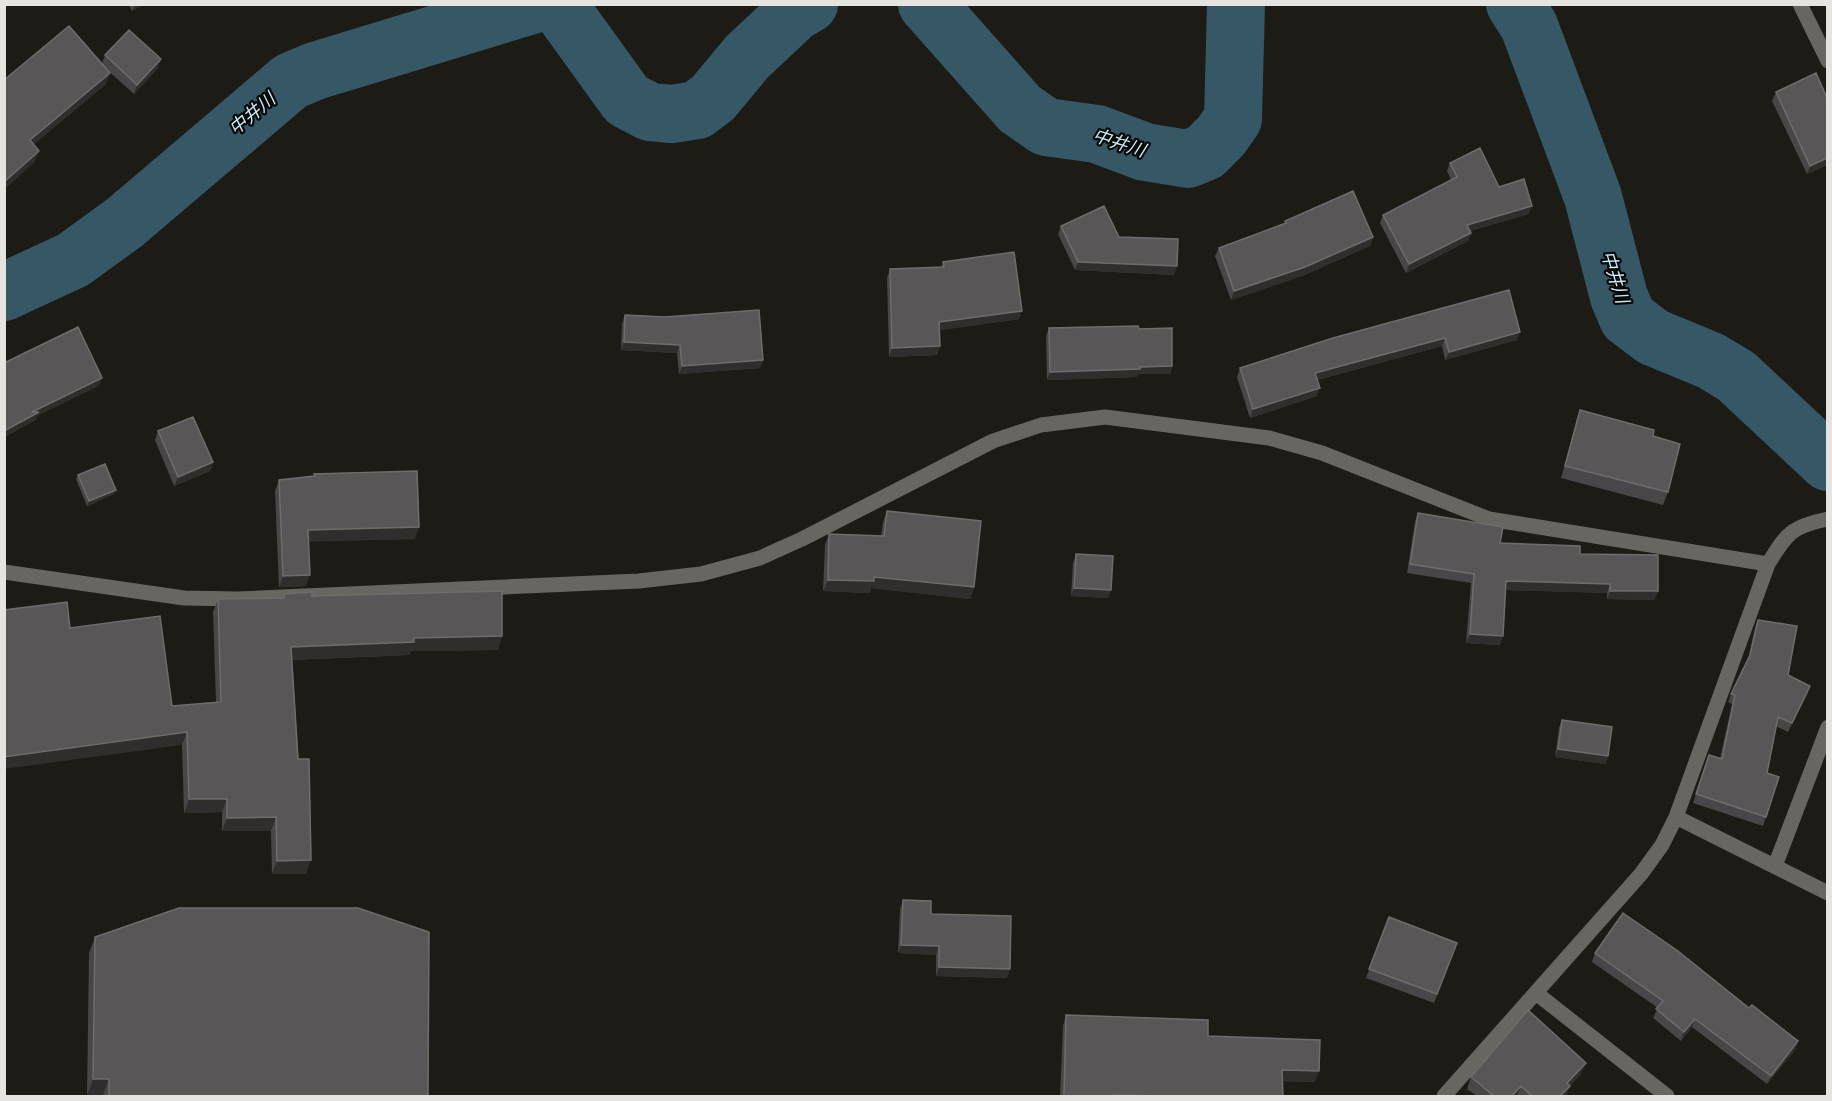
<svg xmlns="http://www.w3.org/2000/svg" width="1832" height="1101" viewBox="0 0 1832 1101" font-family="'Alegreya Sans','Noto Sans JP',sans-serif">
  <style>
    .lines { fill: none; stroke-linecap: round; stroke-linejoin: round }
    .river { stroke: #365765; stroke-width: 58 }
    .street { stroke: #686661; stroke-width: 15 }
    .wall { fill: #4a4548 }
    .shaded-wall { fill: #302d2d }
    .building { fill: #5a5658; stroke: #706c6e; stroke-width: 1.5 }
    .labels { text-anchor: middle; stroke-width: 4.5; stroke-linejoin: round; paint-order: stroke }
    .water-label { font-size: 18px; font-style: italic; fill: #c5eafa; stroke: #060604 }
  </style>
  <rect width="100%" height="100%" fill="#1c1b16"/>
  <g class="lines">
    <path class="river" d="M553 4 562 10 627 100 650 112 672 114 697 110 713 98 747 57 795 12 809 4
      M927 4 1020 109 1046 127 1097 134 1145 152 1188 159 1205 152 1221 136 1233 119 1236 4
      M1515 4 1529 26 1593 197 1619 297 1628 318 1653 337 1711 361 1736 376 1828 462
      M4 292 73 260 124 223 291 81 315 71 535 4"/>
    <path class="street" d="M1800 4 1828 61
      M4 572 184 598 237 599 639 581 701 574 760 558 802 539 993 441 1041 425 1105 417 1269 438 1322 453 1489 519 1768 564
      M1676 817 1828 893
      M1775 866 1828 727
      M1536 993 1667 1096
      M1444 1096 1641 874 1662 845 1676 817 1768 564C1786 534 1792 526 1828 519"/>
  </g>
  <path class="wall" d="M128 4H144L132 11Z
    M105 55 158 68 134 94 104 67 106 84 34 144 35 162 4 80 102 64Z
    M1776 92 1827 98V165L1807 174 1772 101Z
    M1450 163 1499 187 1529 214 1470 231 1471 233 1468 241 1406 273 1380 223 1383 215 1451 180 1447 171Z
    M1285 221 1373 237 1370 246 1302 276 1231 300 1215 256 1219 248 1284 224Z
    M1061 226 1119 237 1174 275 1075 270 1058 234Z
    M943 262 1019 319 939 330 940 346 937 355 889 357 887 278 890 269 941 268Z
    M1509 290 1517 340 1445 360 1442 346 1317 380V396L1250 418 1237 377 1240 368Z
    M625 315 763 360 760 368 679 374 677 353 621 350 622 323Z
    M1049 328 1139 329 1172 366 1170 374H1138L1137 377 1047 380 1046 336Z
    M1580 410 1653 436 1668 492 1663 505 1561 478 1576 423Z
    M158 431 213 462 210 471 174 486 155 440Z
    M314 474 415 539 309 541 306 586 279 587 275 491 279 480 314 476Z
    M78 475 114 494 87 506 76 479Z
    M887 511 974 587 970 599 871 588 870 593 823 591 825 545 829 534 881 536 883 522Z
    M1418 513 1500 543 1580 554 1658 591 1654 600 1607 599V593L1506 590 1500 645 1466 643 1471 583 1407 573 1415 522Z
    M1076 554 1111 590 1108 598 1071 596 1073 563Z
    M284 594 312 596 498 650 411 651 409 655 292 660 306 874H272L271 831H222V812L184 813 182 745 70 628 172 706 216 702 213 612 218 599 283 598Z
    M1758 620 1788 675 1807 695 1788 732 1776 726 1767 773 1779 777 1763 826 1693 803 1709 755 1720 758 1732 704 1728 702 1731 694 1748 660 1755 628Z
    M1562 720 1608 756 1605 764 1555 757 1559 728Z
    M903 900 931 914 1007 978 936 976V955L898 953 900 909Z
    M1389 917 1457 943 1434 1003 1366 978Z
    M95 937 428 1096H103V1095H87L89 953Z
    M1595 953 1749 1008 1798 1041 1795 1050 1767 1084 1692 1027 1681 1041 1653 1018 1658 1008 1592 962Z
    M1066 1015 1208 1036 1315 1082 1283 1081V1096H1060L1063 1026Z
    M1581 1074 1569 1087 1566 1096H1477L1467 1089 1471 1077Z"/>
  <path class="shaded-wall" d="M138 4H144L132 11 134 7Z
    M161 59 158 68 134 94 137 85Z
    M110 73 106 84 26 151 30 140Z
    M39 151 35 162 4 190V182Z
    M1827 158V165L1807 174 1810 166Z
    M1532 206 1529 214 1464 233 1467 225Z
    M1471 233 1468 241 1406 273 1409 264Z
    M1373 237 1370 246 1302 276 1231 300 1234 291Z
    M1078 262 1177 266 1174 275 1075 270Z
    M1022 311 1019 319 936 331 939 322Z
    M1520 332 1517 340 1445 360 1449 352Z
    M1445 338 1442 346 1312 381 1315 373Z
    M624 342 680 345 677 353 621 350Z
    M940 346 937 355 889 357 892 348Z
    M763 360 760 368 679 374 682 366Z
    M1172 366 1170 374H1138L1137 377 1047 380 1050 372 1140 367Z
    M102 378 99 386 37 416 36 420 4 438V431L32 412Z
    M1320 388 1317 396 1250 418 1253 409Z
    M213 462 210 471 174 486 178 477Z
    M116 490 114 494 87 506 89 501Z
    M419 527 415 539 304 542 308 530Z
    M310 575 306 586 279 587 283 576Z
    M874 577 974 587 970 599 871 588 870 593 823 591 828 580Z
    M1506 581 1610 584 1607 593 1503 590Z
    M1074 588 1111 590 1108 598 1071 596Z
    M1610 591H1658L1654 600 1607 599Z
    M1470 634 1503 636 1500 645 1466 643Z
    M502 636 498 650 411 651 409 655 286 660 291 647 414 638Z
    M1810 686 1807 695 1788 732 1792 723Z
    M187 732 182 745 4 769V757Z
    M1558 749 1608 756 1605 764 1555 757Z
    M189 799H227L222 812 184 813Z
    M276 817 271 831H222L227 818Z
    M311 860 306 874H272L277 861Z
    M901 945 939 946 936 955 898 953Z
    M939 967 1010 969 1007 978 936 976Z
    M1695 1019 1692 1027 1681 1041 1684 1032Z
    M1798 1041 1795 1050 1767 1084 1771 1076Z
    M1586 1063 1581 1074 1569 1087 1566 1096H1560L1567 1083Z
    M1282 1070 1319 1071 1315 1082 1278 1081Z
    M93 1079H109L103 1095H87Z
    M1521 1086 1517 1096H1512Z
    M1113 1095 1170 1096H1113Z"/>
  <path class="building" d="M69 26 110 73 30 140 39 151 4 182V80Z
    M129 30 161 59 137 85 105 55Z
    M1816 73 1827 98V158L1810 166 1776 92Z
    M1480 148 1499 187 1524 179 1532 206 1467 225 1471 233 1409 264 1383 215 1457 177 1450 163Z
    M1353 191 1373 237 1305 267 1234 291 1219 248 1286 223 1285 221Z
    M1104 206 1119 237 1178 239 1177 266 1078 262 1061 226Z
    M1014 252 1022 311 939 322 940 346 892 348 890 269 944 267 943 262Z
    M1509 290 1520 332 1449 352 1445 338 1315 373 1320 388 1253 409 1240 368 1333 338Z
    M759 310 763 360 682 366 680 345 624 342 625 315 665 317Z
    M1138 326 1139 329 1172 328V366L1140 367V369L1050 372 1049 328Z
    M78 327 102 378 32 412H39L4 431V363Z
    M1580 410 1654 430 1653 436 1680 444 1668 492 1565 466Z
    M193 417 213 462 178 477 158 431Z
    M105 464 116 490 89 501 78 475Z
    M417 471 419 527 308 530 310 575 283 576 279 480 315 476 314 474Z
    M887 511 981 521 974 587 874 577V581L828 580 829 534 884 536Z
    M1418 513 1503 527 1500 543 1580 546V554L1658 555V591H1610V584L1506 581 1503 636 1470 634 1474 574 1410 564Z
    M1076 554 1113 556 1111 590 1074 588Z
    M502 591V636L414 638V642L291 647 298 759H309L311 860 277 861 276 817 227 818V799H189L187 732 4 757V610L67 602 70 628 160 616 172 706 221 702 218 599 284 598V594L312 592V596Z
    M1758 620 1797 626 1788 675 1810 686 1792 723 1778 717 1767 773 1779 777 1766 817 1696 794 1709 755 1722 759 1735 695 1731 694 1750 655Z
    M1562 720 1612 727 1608 756 1558 749Z
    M903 900 931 901V914L1011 916 1010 969 939 967V946L901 945Z
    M179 908H358L429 932 428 1096H109V1079H93L95 937Z
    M1623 913 1678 951 1749 1008 1752 1005 1798 1041 1771 1076 1695 1019 1684 1032 1656 1009 1663 1001 1595 953Z
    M1389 917 1457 943 1437 994 1369 969Z
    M1528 1010 1586 1063 1567 1083 1570 1086 1560 1096H1532L1521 1086 1512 1096H1494L1471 1077Z
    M1066 1015 1208 1020V1036L1320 1040 1319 1071 1282 1070 1283 1096H1171L1113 1095V1096H1064Z"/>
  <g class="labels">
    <g class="water-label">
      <text transform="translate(252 114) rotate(-40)" y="6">中井川</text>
      <text transform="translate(1119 143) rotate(18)" y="6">中井川</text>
      <text transform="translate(1615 277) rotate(73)" y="6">中井川</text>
    </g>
  </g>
  <rect width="1832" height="1101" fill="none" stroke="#e5e4e1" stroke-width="12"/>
</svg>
